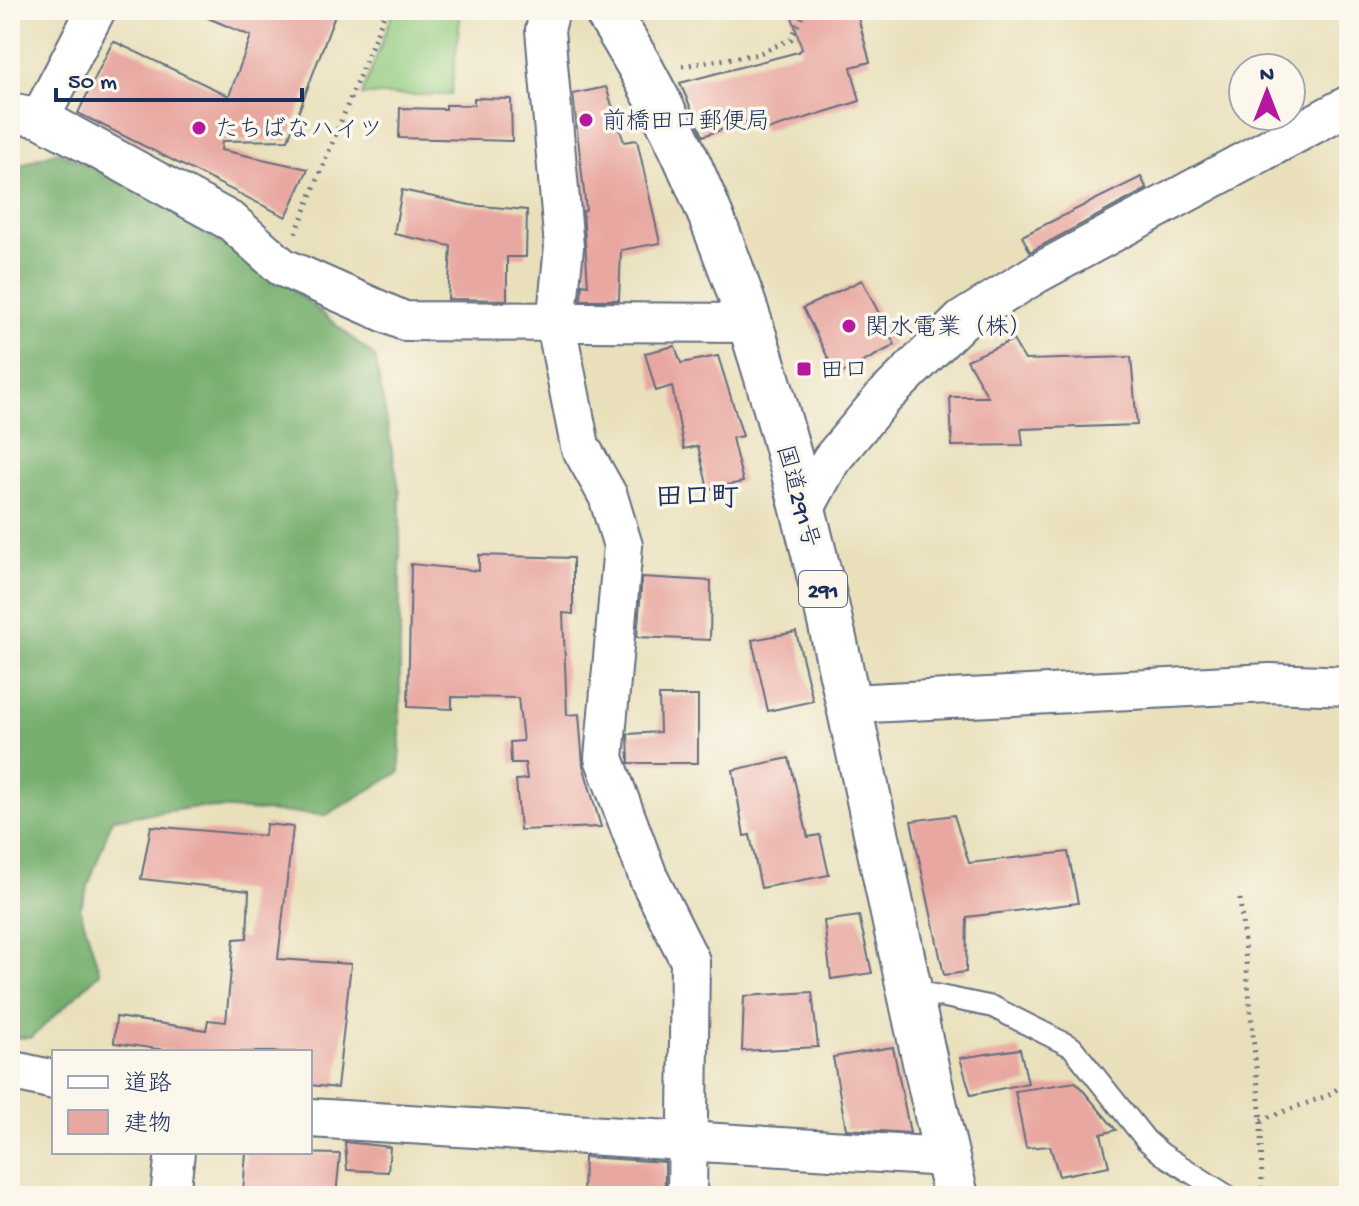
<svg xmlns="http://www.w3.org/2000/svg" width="1359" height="1206" viewBox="0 0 1359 1206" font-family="'Gochi Hand','Klee One',sans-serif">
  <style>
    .green { fill: #93cb7e; stroke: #577d6e; stroke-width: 2 }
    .forest { fill: #76af6d; stroke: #486f66; stroke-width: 2 }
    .building { fill: #e8a8a1 }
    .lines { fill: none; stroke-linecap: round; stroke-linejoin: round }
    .lane-casing { stroke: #636d7f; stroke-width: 24 }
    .street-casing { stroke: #636d7f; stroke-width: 42 }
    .highway-casing { stroke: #636d7f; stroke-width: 48 }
    .path { stroke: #636d7f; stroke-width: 5; stroke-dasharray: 2 6; stroke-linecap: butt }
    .lane { stroke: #fff; stroke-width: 20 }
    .street { stroke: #fff; stroke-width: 38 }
    .highway { stroke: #fff; stroke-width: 44 }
    .poi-dot { fill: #b5179e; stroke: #fbf7ec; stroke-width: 3 }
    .labels { text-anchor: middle; stroke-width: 7; stroke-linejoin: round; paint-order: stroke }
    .shield { fill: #fbf7ec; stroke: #5e6b89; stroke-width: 2 }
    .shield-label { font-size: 22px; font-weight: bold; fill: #1b2f5e }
    .poi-label { font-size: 24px; fill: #1b2f5e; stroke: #fbf7ec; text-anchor: start }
    .street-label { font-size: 24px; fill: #1b2f5e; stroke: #fbf7ec }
    .quarter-label { font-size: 28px; font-weight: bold; fill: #1b2f5e; stroke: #fbf7ec }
  </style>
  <rect width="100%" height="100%" fill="#fbf7ec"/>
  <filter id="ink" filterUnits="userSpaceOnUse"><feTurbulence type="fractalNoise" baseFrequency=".0125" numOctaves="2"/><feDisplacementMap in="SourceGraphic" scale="16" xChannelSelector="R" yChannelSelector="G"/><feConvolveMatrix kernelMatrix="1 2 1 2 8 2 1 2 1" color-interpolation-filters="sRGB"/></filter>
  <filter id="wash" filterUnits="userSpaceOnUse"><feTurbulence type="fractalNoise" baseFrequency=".006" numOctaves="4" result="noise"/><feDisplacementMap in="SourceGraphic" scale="32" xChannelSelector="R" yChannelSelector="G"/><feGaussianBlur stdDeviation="1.8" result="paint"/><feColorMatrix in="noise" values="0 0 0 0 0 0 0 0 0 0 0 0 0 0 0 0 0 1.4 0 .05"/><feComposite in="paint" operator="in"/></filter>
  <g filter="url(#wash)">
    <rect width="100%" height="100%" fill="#e9e0bb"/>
    <path class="green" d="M394 10H461L451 95H362Z"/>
    <path class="forest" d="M57 151 154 197 192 226 282 280 375 357 400 494V772L326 815 197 807 112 819 80 909 100 973 31 1038 10 1037V169Z"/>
    <g id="blocks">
      <path class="building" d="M189 10H337L288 140 222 141 221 150 308 169 286 217 78 113 113 41 229 96 251 36Z
        M790 10H856L870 62 851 67 860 101 764 131 760 117 703 136 680 83 798 52 802 49Z
        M606 87 624 142 637 140 660 243 621 250 619 300H581L582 284 588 285 583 211 586 210 573 94Z
        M474 98 511 99 512 141 399 138 400 108 446 109V105H474Z
        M1141 177 1147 189 1030 252 1022 236Z
        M402 190 470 205 527 210 526 257H507V300L448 299 451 246 394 234Z
        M862 280 895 345 837 376 803 308Z
        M1013 340 1025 360 1131 357 1137 425 1021 429 1023 445 952 446 950 397H988L967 360Z
        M675 346 681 363 718 356 743 436 732 438 743 482 708 489 698 446 684 449 672 386 656 391 645 353Z
        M479 555 573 558V614L563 613 567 715 579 714 583 765 601 827 520 830 516 780 527 779 525 763H511L510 742 523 741 518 698 452 697V709L408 707 411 564 479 571Z
        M642 577 711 581 710 640 637 637Z
        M796 632 813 701 768 711 752 640Z
        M659 696H698V763H629L628 734 660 732Z
        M789 758 808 837 820 835 829 875 761 888 750 835 744 836 733 770Z
        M954 815 969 863 1068 852 1078 903 967 917 966 972 944 975 911 821Z
        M266 824 293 827 278 959 351 964 337 1088 310 1085V1052H180L114 1043 116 1017 206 1030 208 1020 226 1022 234 939 247 938 249 891 141 879 151 826 265 836Z
        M859 916 872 973 831 979 824 921Z
        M812 992 818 1047 742 1051 744 996Z
        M893 1047 910 1133 846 1129 833 1057Z
        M1020 1049 1028 1083 971 1095 960 1058Z
        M1076 1082 1116 1130 1101 1134 1109 1166 1059 1176 1050 1146 1026 1148 1015 1091Z
        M345 1142 390 1147 388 1172 347 1170Z
        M246 1152 340 1154 336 1196 243 1193Z
        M584 1157 665 1162V1196H583Z"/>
    </g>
  </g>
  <g filter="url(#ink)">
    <use href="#blocks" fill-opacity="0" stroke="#636d7f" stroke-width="2"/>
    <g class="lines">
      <g class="lane-casing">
        <path id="lane" d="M911 990 993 1007 1072 1047 1146 1140 1162 1154 1228 1196"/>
      </g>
      <g class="street-casing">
        <path id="street" d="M550 10 545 30 564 247 556 324 580 446 608 496 623 546 604 758 649 879 690 961 687 1196
          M10 112 40 118 232 222 282 267 404 321 751 323
          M40 118 96 10
          M804 510 831 460 882 399 962 320 1036 274 1349 105
          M849 704 1270 683 1349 686
          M10 1070 54 1080
          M310 1118 946 1157
          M170 1196 175 1152"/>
      </g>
      <g class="highway-casing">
        <path id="highway" d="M606 10C721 190 778 397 826 604 872 801 908 1000 956 1196"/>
      </g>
      <path class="path" d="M682 66 758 54 791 39 805 10
        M296 233 386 10
        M1240 899 1261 1120 1262 1196
        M1261 1120 1329 1095 1349 1080"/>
      <use href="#lane" class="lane"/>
      <use href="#street" class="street"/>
      <use href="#highway" class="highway"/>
    </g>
  </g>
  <g class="poi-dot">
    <circle cx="586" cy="120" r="8"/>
    <circle cx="199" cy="128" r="8"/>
    <circle cx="849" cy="326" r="8"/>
    <rect x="796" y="361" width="16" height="16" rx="4"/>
  </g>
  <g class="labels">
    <rect class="shield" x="799" y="571" width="48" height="36" rx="6"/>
    <g class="shield-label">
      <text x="823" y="597">291</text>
    </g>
    <g class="poi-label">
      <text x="602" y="128">前橋田口郵便局</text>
      <text x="215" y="136">たちばなハイツ</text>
      <text x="865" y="334">関水電業（株）</text>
      <text x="820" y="377">田口</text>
    </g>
    <g class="street-label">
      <text transform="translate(799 496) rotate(75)" y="8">国道291号</text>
    </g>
    <g class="quarter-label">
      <text x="697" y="505">田口町</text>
    </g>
  </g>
  <rect width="1359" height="1206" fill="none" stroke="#fbf7ec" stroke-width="40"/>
  <rect x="52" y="1050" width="260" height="104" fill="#fbf7ec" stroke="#a1a7b3" stroke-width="2"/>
  <rect x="68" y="1076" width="40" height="12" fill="#ffffff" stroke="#a1a7b3" stroke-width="2"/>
  <text x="124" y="1090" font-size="24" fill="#1b2f5e">道路</text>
  <rect x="68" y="1110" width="40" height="24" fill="#e8a8a1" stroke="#a1a7b3" stroke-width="2"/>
  <text x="124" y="1130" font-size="24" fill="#1b2f5e">建物</text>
  <g transform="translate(1267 92)"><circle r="38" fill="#fbf7ec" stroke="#a1a7b3" stroke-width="2"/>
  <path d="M0-6L14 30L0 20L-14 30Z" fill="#b5179e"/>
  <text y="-12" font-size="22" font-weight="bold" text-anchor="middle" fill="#1b2f5e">N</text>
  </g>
  <path d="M56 88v12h246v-12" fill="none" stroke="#1b2f5e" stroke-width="4"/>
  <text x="68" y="88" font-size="24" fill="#1b2f5e" stroke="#fbf7ec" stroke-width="6" paint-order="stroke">50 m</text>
</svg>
